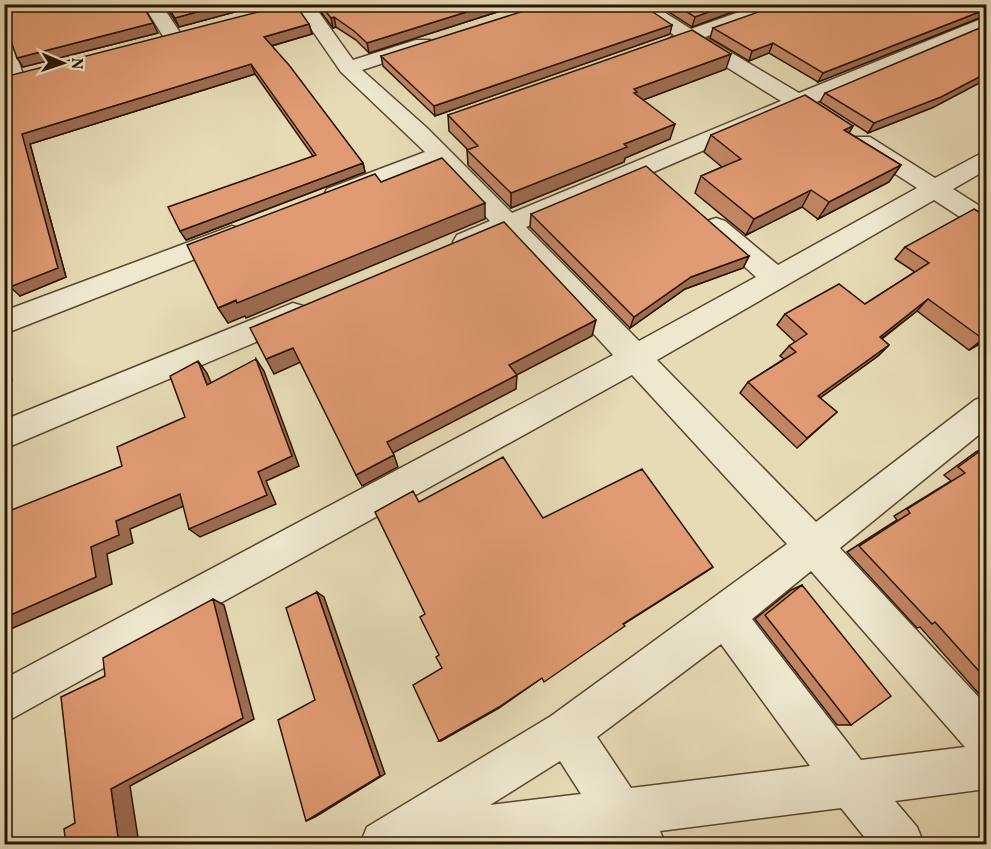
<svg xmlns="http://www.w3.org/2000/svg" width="991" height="849" viewBox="0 0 991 849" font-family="Vollkorn,serif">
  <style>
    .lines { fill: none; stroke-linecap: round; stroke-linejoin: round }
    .minor-casing { stroke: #58462d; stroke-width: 3 }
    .minor { fill: #efe8cf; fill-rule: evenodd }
    .wall { fill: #c28564; stroke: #291400; stroke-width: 1.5 }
    .shaded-wall { fill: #9e6c51; stroke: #291400; stroke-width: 1.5 }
    .building { fill: #e19b74; stroke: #291400; stroke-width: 1.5 }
  </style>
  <rect width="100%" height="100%" fill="#e6dbb5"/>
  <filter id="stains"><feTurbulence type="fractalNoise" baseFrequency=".00333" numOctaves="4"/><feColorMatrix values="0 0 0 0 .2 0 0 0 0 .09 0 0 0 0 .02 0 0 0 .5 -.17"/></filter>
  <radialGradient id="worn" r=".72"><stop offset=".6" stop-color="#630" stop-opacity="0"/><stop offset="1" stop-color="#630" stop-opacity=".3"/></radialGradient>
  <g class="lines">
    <g class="minor-casing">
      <path id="minor" d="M143 4H161L183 37 180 41H166Z
        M294 4H313L353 60 416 40H430L433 44 430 48 362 70 426 127 512 213 781 101 688 43 678 46 671 44 668 40 674 35 628 4H651L691 29 762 4H790L787 8 705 37 799 93 986 17V29L814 103 824 111 821 116 813 118 797 110 526 227 639 341 756 277 707 233 703 227 707 221 716 218 725 221 778 265 917 188 854 147 851 142 854 137H870L935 178 978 155 986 153V170L953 189 986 210V231L977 228 934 200 657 360 816 522 975 400 986 396V429L840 548 986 705V789L895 801 917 827 924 844H870L841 808 660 831 665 844H614L609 838 554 844H360L367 827 551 716 787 544 632 375 4 723V679L613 355 504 236 466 251 457 249 453 242 457 235 490 221 437 165 345 201 336 203 327 201 324 195 327 189 425 152 341 72ZM811 571 965 747 861 760 752 619ZM721 644 810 766 631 788 597 737ZM560 761 581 794 490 805Z
        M4 40 14 46 24 78 21 82 14 84 4 79Z
        M232 226 241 229 245 235 241 241 4 334V311Z
        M293 303 303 306 308 314 303 322 4 449V420Z"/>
    </g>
    <use href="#minor" class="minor"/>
  </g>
  <path class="wall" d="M4 4 158 33 23 67 12 43 4 40Z
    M164 4H264L179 27Z
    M315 4H522L369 53 356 40 336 27 333 28Z
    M656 4H754L692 27Z
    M987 4V15L818 82 769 53 749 61 710 38 713 28Z
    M309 24 312 34 272 46 363 163 365 172 186 240 313 156 255 74 30 144 66 277 20 296 4 77Z
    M670 34 435 116 383 66 381 56Z
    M726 69 643 100 670 139 625 158 624 162 511 208 468 165 467 150H468L449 131 448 115Z
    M825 93 934 107 868 133 820 102Z
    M853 126 849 133 901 165 889 182 818 219 802 207 746 235 695 193 701 176 722 167 704 152 711 135Z
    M531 214 749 256 743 268 685 289 630 328 530 227Z
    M987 217V340L969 350 917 311 882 339 889 345 878 356 820 398 837 412 797 448 740 393 748 382 784 359 780 356 789 346 795 342 777 325 785 314 865 304 915 272 895 259 905 247Z
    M987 446V703L920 627 917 628 847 552 897 520 894 516 951 481 944 475 976 452Z
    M802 585 851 725H837L755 619 791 590Z"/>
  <path class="shaded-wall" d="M226 4H264L179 27 175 18Z
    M492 4H522L369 53 367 43Z
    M730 4H754L692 27 695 17Z
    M987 9V15L818 82 823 73Z
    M334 17 336 27 333 28 331 18Z
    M153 23 158 33 23 67 17 58Z
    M309 24 312 34 267 47 264 37Z
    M672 25 670 34 435 116 434 106Z
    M773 43 769 53 749 61 752 51Z
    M731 54 726 69 635 103 634 89Z
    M251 64 255 74 30 144 66 277 20 296 10 287 22 134Z
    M987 73V79L934 107 868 133 874 123Z
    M675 124 670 139 625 158 624 162 511 208V193L624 144Z
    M853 126 843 143 844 130Z
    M363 163 365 172 186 240 180 231Z
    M901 165 889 182 818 219 829 202Z
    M811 190 802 207 746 235 754 219Z
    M485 203V219L246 318 245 316 228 323 218 308Z
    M749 256 743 268 685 289 630 328 634 317 691 277Z
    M928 299 917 311 869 348 880 337Z
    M596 320 592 336 509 379V365Z
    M987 337V339L969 350 983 339Z
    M889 345 878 356 809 406 818 396Z
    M293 348 301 362 274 374 266 359Z
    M4 350 12 380 4 383Z
    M256 359 264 371 299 466 266 481 276 504 200 537 189 529 258 472Z
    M198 361 207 373 217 397 207 385Z
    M517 375 516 389 391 454 387 442Z
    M394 455 398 467 362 486 356 475Z
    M180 494 191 503 130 529 133 543 107 554 112 584 4 632V618L91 547 116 521Z
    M713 567 706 572 619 627 623 624Z
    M317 592 324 597 385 774 315 817 306 821 380 776Z
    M213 599 224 605 254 719 130 786 139 844H119L111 789Z
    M542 678 499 708 441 741H439Z"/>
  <path class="building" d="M4 4H142L153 23 17 58 9 36 4 33Z
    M166 4H226L175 18Z
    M289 4H295L309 24 264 37 289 65 363 163 180 231 168 207 316 155 251 64 22 134 58 268 10 287 4 270V77Z
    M320 4H492L367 43 354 31 334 17 331 18Z
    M546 4H641L672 25 434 106 381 56Z
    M674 4H730L695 17Z
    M781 4H987V9L823 73 773 43 752 51 713 28Z
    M987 25V73L941 97 874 123 825 93Z
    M692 30 731 54 634 89 637 92 634 93 675 124 624 144 627 147 511 193 467 150 478 146 448 115Z
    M805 95 853 126 844 130 901 165 829 202 811 190 754 219 701 176 741 159 711 135Z
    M442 158 485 203 237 303 236 300 218 308 187 245 375 174 381 182Z
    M646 166 749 256 691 277 634 317 531 214Z
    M974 209 987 217V337L983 339 928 299 880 337 889 345 818 396 837 412 807 438 748 382 796 352 789 346 807 334 785 314 839 284 865 304 929 263 905 247Z
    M504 222 596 320 509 365 517 375 387 442 394 455 356 475 293 348 266 359 250 328Z
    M256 359 292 456 258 472 267 495 189 529 180 494 116 521 119 535 91 547 96 577 4 618V513L122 466 117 447 185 417 170 376 198 361 207 385Z
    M987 446V680L935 622 932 624 859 546 910 513 907 509 965 473 958 467Z
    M503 457 543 518 642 469 713 567 623 624 625 626 544 682 542 678 499 707 439 741 413 685 442 668 436 657 439 655 420 617 425 614 375 512 413 491 419 502Z
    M802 585 891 696 851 725 765 615Z
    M317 592 380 776 306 821 278 720 315 700 286 608Z
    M213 599 243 718 111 789 119 844H66L64 829 75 823 61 697 105 676 103 658Z"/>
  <rect width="991" height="849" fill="none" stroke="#e6dbb5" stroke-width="24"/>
  <rect x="6" y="6" width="979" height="837" fill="none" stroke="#291400" stroke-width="3"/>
  <rect x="12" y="12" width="967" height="825" fill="none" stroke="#291400" stroke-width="1.5"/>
  <g transform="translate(63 63) rotate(92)" stroke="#efe8cf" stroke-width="4.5" paint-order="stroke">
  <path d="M0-4.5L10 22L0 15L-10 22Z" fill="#291400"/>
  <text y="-9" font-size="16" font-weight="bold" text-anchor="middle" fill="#291400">N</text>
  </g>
  <rect width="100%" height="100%" filter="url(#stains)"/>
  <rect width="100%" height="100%" fill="url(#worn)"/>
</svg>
